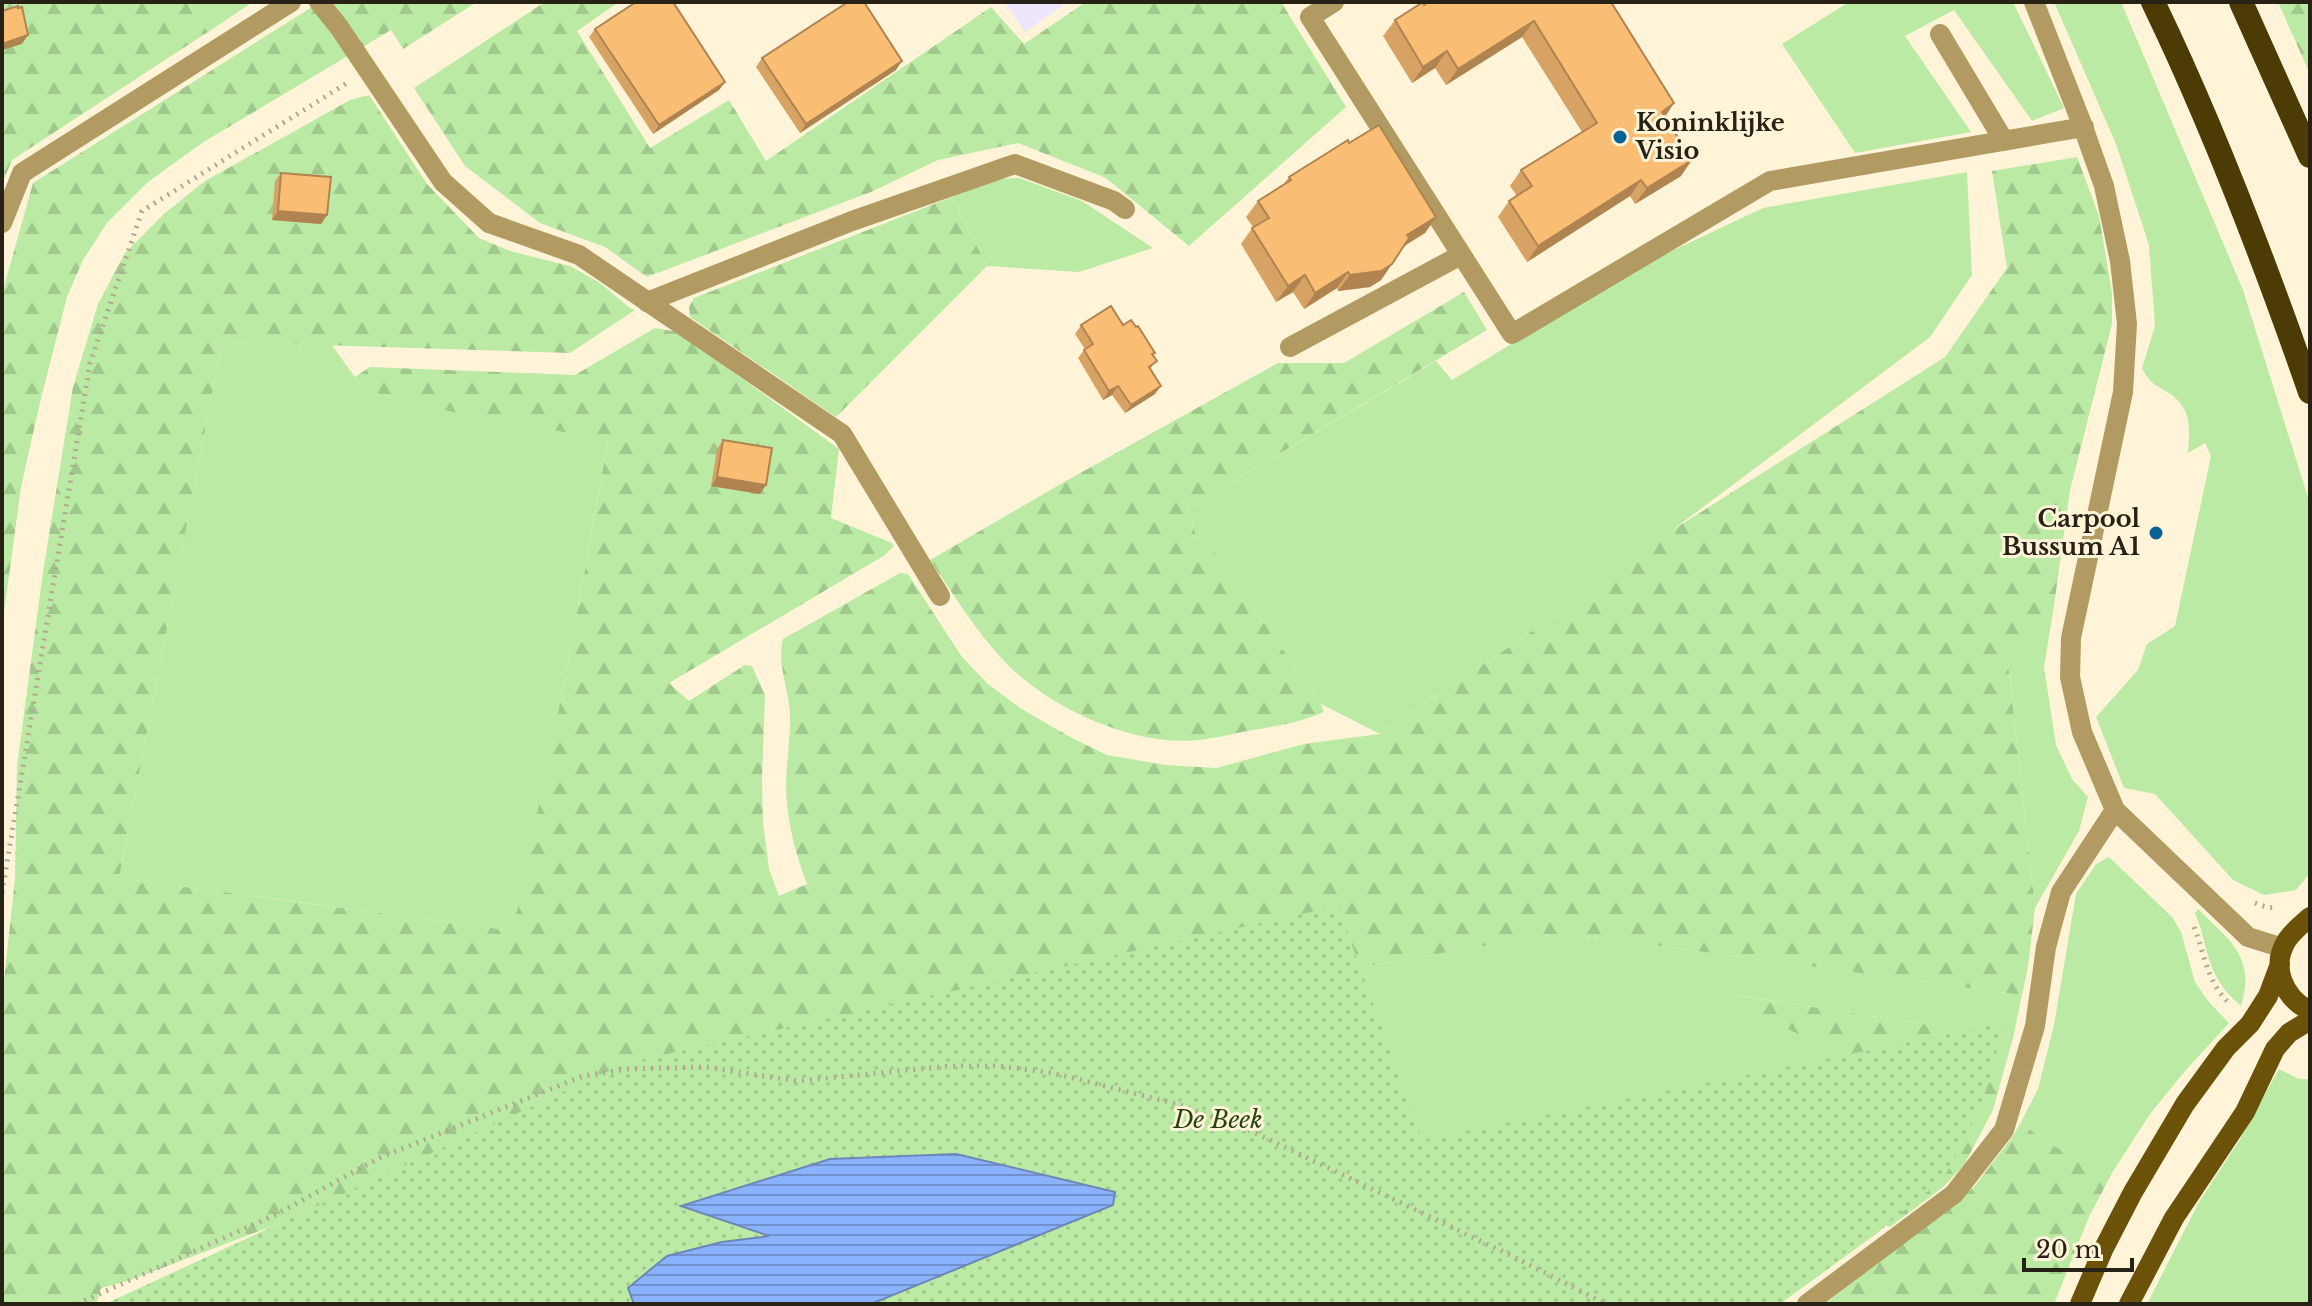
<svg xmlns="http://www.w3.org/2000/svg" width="2312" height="1306" viewBox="0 0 2312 1306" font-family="'Libre Baskerville',serif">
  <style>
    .education { fill: #eee6fc }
    .green { fill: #baeaa4 }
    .forest { fill: url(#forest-firs) }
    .park { fill: url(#park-dots) }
    .water { fill: url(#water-rules); stroke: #6d87b7; stroke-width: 2 }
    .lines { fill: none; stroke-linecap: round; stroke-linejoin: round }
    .path { stroke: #b1a892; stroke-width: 5; stroke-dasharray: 2 6; stroke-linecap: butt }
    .service { stroke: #b29b63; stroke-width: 20 }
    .minor { stroke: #b29b63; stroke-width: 20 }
    .primary { stroke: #6b5208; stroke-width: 20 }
    .motorway { stroke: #4d3b06; stroke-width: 24 }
    .wall { fill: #d7a364 }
    .shaded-wall { fill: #af8451 }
    .building { fill: #fabd74; stroke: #af8451; stroke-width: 2 }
    .poi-dot { fill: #066292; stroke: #fff4d8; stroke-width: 3 }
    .labels { text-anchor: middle; stroke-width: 6; stroke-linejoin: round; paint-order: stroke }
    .poi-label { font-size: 24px; font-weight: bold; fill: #272215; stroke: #fff4d8; text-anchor: start }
    .park-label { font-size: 24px; font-style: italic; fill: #22420e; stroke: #fff4d8 }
  </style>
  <defs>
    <pattern id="forest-firs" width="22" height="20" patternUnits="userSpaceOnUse" patternTransform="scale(2)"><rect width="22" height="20" fill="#baeaa4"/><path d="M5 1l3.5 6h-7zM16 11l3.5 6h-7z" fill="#a0c88c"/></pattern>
    <pattern id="park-dots" width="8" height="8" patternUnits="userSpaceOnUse" patternTransform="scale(2)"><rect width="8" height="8" fill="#baeaa4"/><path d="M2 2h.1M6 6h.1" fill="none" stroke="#a0c88c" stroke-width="1.8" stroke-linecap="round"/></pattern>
    <pattern id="water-rules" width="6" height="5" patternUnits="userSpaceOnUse" patternTransform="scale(2)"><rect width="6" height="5" fill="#8bb2fc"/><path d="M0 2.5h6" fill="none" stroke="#7290cb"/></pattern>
  </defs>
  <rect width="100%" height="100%" fill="#fff4d8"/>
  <path class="education" d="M1004 2H1068L1025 32Z"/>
  <path class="green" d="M187 2H253L208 32 191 10Z
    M1849 2H2013L2064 108 2032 121 1954 10 1905 36 1971 132 1855 153 1782 44Z
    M2054 2H2121L2243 290 2310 504V873L2296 890 2264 895 2233 880 2155 794 2124 788 2096 717 2138 670 2147 644 2175 626 2211 456 2205 443 2188 453C2190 425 2192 406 2164 390 2152 384 2148 380 2142 368L2155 326 2149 245 2116 144Z
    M1967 172 1972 275 1930 337 1583 597 1380 734 1321 704 1214 552 1197 539 1188 508 1436 361 1452 380 1638 267 1763 208Z
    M1019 178 1082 201 1153 248 1079 272 987 266 952 197 995 179Z
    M222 342 332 345 364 390 437 409 608 439 567 669 514 931 119 878Z
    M2054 606 2044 667 2056 745 2072 779 2088 797 2079 831 2035 908 2008 662Z
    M2109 857 2172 917 2181 932 2195 982 2208 1001 2229 1023 2185 1071 2150 1114 2112 1173 2045 1142 2021 1122 2038 1089 2054 1025 2076 894 2096 864Z
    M2198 909C2230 941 2256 957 2241 1006 2231 997 2222 988 2216 976 2206 957 2204 933 2195 913Z
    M1570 934 2022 995 2013 1038 1730 994 1732 1003 1838 1052 1602 1126 1420 1163 1337 971 1550 935Z
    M2279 1069 2299 1079H2310V1304H2147L2199 1202 2239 1141Z"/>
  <path class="forest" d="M2 2H187L191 10 208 32 12 160 2 184Z
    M320 2H477L403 49 391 30 202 143 148 182 107 223 83 260 67 297 41 398 21 487 2 627V294L33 183Z
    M545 2H619L577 31 650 148 729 100 766 161 991 7 1024 44 1086 2H1281L1346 107 1189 246 1106 178 1018 143 938 160 871 192 647 277 605 247 540 223 465 166 414 88Z
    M2278 2H2310V74Z
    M369 95 427 184 479 238 510 251 570 266 600 283 630 308 635 310 570 353 222 342 119 878 513 931 567 669 608 440 437 409 364 390 355 377 370 367 575 375 655 328 678 332 839 449 831 518 892 543 894 546 885 555 669 683 689 701 745 665 752 666 765 695 762 781 763 822 769 869 779 896 807 884C795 853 787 821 786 787 786 762 791 737 790 712 788 688 777 663 783 639L900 573 908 574 962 657 988 684 1020 708 1070 737 1107 755 1166 765 1216 768 1304 744 1380 734 1583 597 1646 547 1945 357 2007 268 1992 171 2077 157 2099 216 2112 293V324L2070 490 2054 606 2008 663 2035 908 2028 967 2022 995 1570 934 1550 935 1337 971 1420 1163 1602 1126 1837 1052 1732 1003 1729 994 2013 1038 1993 1110 1964 1165 1942 1188 1890 1227 1866 1217 1692 1304 706 1061 128 1281 101 1288 96 1304H2V981L4 980 15 879 17 766 43 572 73 387 98 304 125 253 165 213 205 181 350 100Z
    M952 197 987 266 836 417 690 317 689 307 694 298Z
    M1464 292 1487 330 1188 508 1197 539 1214 552 1321 704 1324 712C1302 722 1277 726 1253 730 1235 733 1217 738 1199 740 1134 747 1051 709 1006 663 976 632 954 595 930 560L1064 482 1278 363H1344Z
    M2021 1122 2045 1142 2112 1173 2089 1217 2054 1304H1825L1974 1187 2011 1139Z"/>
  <path class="park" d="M1338 906 1422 1140 2004 1023 1983 1101 1944 1178 1876 1234 1780 1304H105L626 1063Z"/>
  <path class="water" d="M956 1154 1115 1192 1113 1205 871 1304H634L628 1288 667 1256 722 1242 769 1236 681 1206 830 1159Z"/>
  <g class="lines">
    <path class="path" d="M2 893 90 363 142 211 347 83
      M2255 903 2269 908 2276 907
      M2194 927C2206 957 2206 981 2230 1004
      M77 1304 277 1214 379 1158 583 1076 628 1069 705 1067 797 1081 949 1066H1000L1053 1073 1177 1104 1247 1129 1518 1259 1606 1304"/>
    <path class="service" d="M319 2 339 27 443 182 489 223 579 255 842 434 940 596
      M1334 2 1310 17 1512 334 1770 181 2084 127
      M1940 34 2004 141
      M647 302 852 221 1015 164 1114 201 1125 209
      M1290 347 1461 255"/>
    <path class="minor" d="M2034 2 2082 124 2104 186 2120 261 2127 324 2123 392 2071 638 2070 677 2082 732 2115 810 2248 937 2283 948
      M2 223 22 173 291 2
      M1807 1304 1954 1194 2004 1130 2035 1026 2046 947 2061 892 2115 810"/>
    <path class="primary" d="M2310 917C2302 924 2293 931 2287 940 2270 967 2284 998 2310 1011
      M2080 1304 2103 1250 2133 1192 2185 1104 2226 1048 2250 1024 2268 996 2280 964
      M2129 1304 2174 1218 2245 1112 2275 1049 2289 1033 2310 1020"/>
    <path class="motorway" d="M2153 2C2214 128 2264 260 2310 392
      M2241 2 2310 156"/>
  </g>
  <path class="wall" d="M1611 2 1665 117 1681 176 1635 204 1630 196 1527 262 1498 217 1509 201 1517 196 1510 186 1521 170 1582 132 1522 37 1446 85 1435 68 1412 83 1383 36 1395 20 1424 5Z
    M595 29 725 82 719 90 653 134 589 37Z
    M762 58 896 70 800 133 756 67Z
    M1349 143 1436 217 1425 233 1404 246 1381 280 1370 287 1338 291 1337 288 1304 309 1293 292 1276 302 1241 244 1253 227 1246 217 1258 201 1283 185 1289 177Z
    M281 173 327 215 321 224 272 220 275 181Z
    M1081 325H1123L1155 353 1153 355 1151 370 1155 394 1125 413 1112 395 1103 400 1078 358 1085 349 1075 334Z
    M723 440 760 494 711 486 717 449Z"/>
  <path class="shaded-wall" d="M1534 21 1522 37 1446 85 1458 69Z
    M28 35 22 44 2 50V44Z
    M1447 51 1435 68 1412 83 1423 67Z
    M902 61 896 70 800 133 806 124Z
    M725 82 719 90 653 134 659 125Z
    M1674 103 1663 120 1662 112Z
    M1692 160 1681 176 1635 204 1647 188Z
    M1641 180 1630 196 1527 262 1538 246Z
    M278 211 327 215 321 224 272 220Z
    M1436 217 1425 233 1396 251 1407 235Z
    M1392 264 1381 280 1370 287 1338 291 1350 275Z
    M1348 272 1337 288 1304 309 1315 293Z
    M1305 275 1293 292 1276 302 1288 286Z
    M1118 386 1112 395 1103 400 1109 391Z
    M1161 386 1155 394 1125 413 1131 405Z
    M717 477 766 485 760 494 711 486Z"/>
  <path class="building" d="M636 2H673L725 82 659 125 595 29Z
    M848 2H864L902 61 806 124 762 58Z
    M1423 2 1424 5 1428 2H1611L1674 103 1662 112 1692 160 1647 188 1641 180 1538 246 1509 201 1532 186 1521 170 1597 123 1534 21 1458 69 1447 51 1423 67 1395 20Z
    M18 6V8L22 7 28 35 2 44V11Z
    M1379 125 1436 217 1407 235 1409 238 1392 264 1381 271 1350 275 1348 272 1315 293 1305 275 1288 286 1252 228 1269 218 1258 201 1291 180 1289 177 1324 155 1348 140 1349 143Z
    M281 173 331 177 327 215 278 211Z
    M1111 306 1123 325 1131 320 1136 327 1138 326 1155 353 1152 354 1157 361 1149 367 1161 386 1131 405 1118 386 1109 391 1084 350 1093 344 1081 325Z
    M723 440 772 448 766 485 717 477Z"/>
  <g class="poi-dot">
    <circle cx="1620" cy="137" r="8"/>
    <circle cx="2156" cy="533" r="8"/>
  </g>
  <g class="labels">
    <g class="poi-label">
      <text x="1636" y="131">Koninklijke<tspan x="1636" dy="28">Visio</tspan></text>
      <text x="2140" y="527" text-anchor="end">Carpool<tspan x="2140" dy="28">Bussum A1</tspan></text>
    </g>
    <g class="park-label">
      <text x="1218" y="1128">De Beek</text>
    </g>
  </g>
  <rect width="2312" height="1306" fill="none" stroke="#272215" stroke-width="8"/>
  <path d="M2024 1258v12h108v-12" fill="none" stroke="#272215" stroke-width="4"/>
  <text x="2036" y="1258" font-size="24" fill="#272215" stroke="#fff4d8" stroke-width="6" paint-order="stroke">20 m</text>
</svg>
